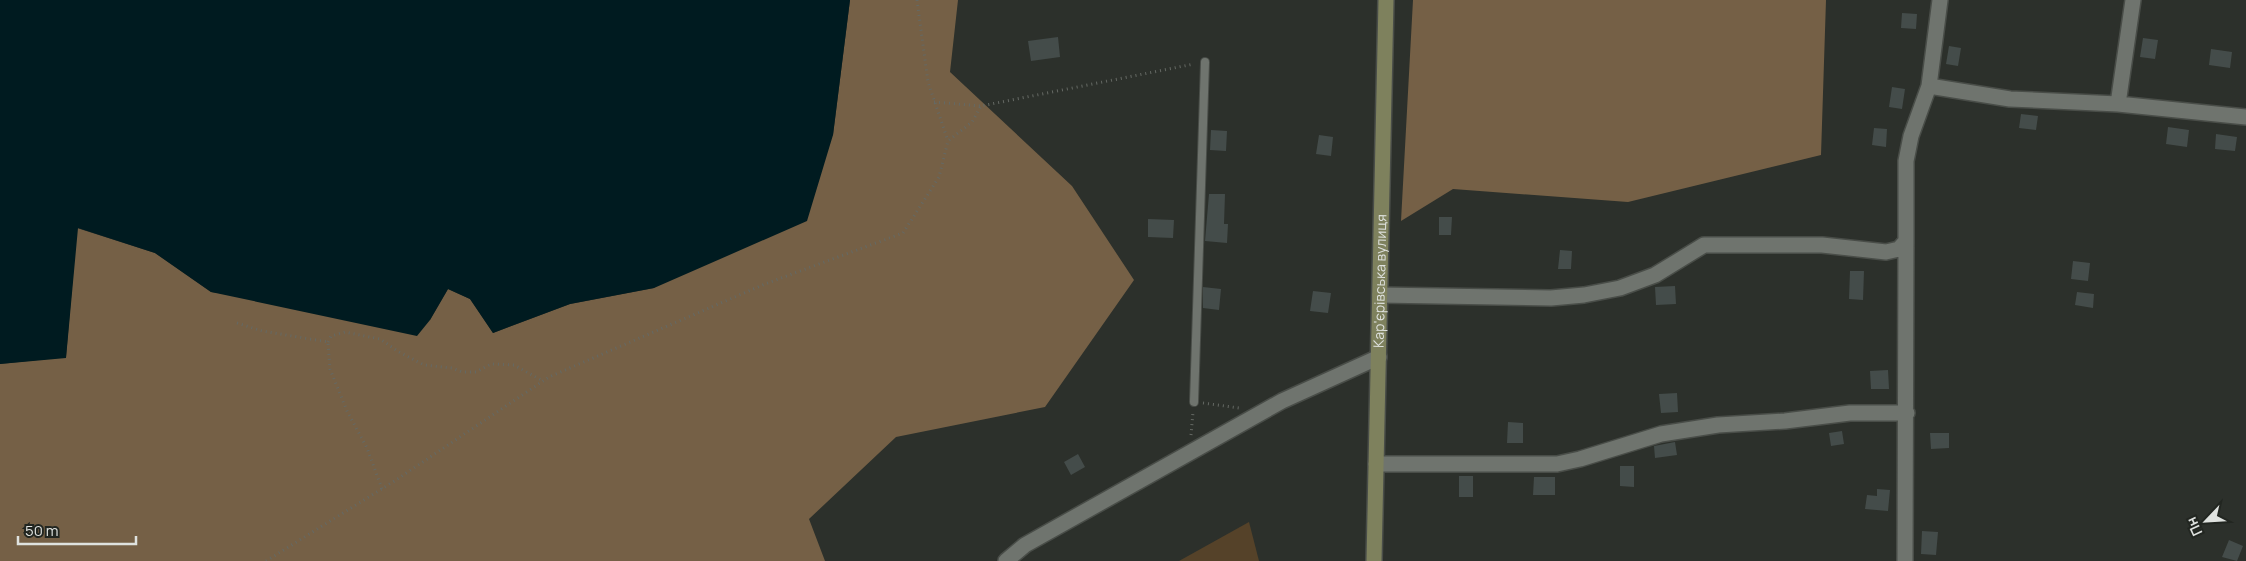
<svg xmlns="http://www.w3.org/2000/svg" width="2246" height="561" viewBox="0 0 2246 561" font-family="Manrope,sans-serif">
  <style>
    .green { fill: #554229 }
    .forest { fill: #756046 }
    .water { fill: #001b20 }
    .building { fill: #444c4a }
    .lines { fill: none; stroke-linecap: round; stroke-linejoin: round }
    .lane-casing { stroke: #494d48; stroke-width: 10 }
    .street-casing { stroke: #494d48; stroke-width: 18 }
    .secondary-casing { stroke: #494d48; stroke-width: 18 }
    .path { stroke: #656964; stroke-width: 3; stroke-dasharray: 1 4; stroke-linecap: butt }
    .lane { stroke: #6f746e; stroke-width: 8 }
    .street { stroke: #6f746e; stroke-width: 15 }
    .secondary { stroke: #7e815d; stroke-width: 15 }
    .labels { text-anchor: middle; stroke-width: 4; stroke-linejoin: round; paint-order: stroke }
    .street-label { font-size: 14px; fill: #dfe2df; stroke: #222621 }
  </style>
  <rect width="100%" height="100%" fill="#2c302b"/>
  <path class="green" d="M1249 522 1259 561H1179Z"/>
  <path class="forest" d="M850 0H958L950 72 1072 186 1134 280 1045 407 896 437 809 519 825 561H0V364L66 357 77 228 155 253 211 292 430 320 448 289 470 299 493 333 570 304 654 288 833 135Z
    M1413 0H1826L1821 155 1628 202 1453 189 1401 221Z"/>
  <path class="water" d="M0 0H850L833 135 807 221 654 288 570 304 493 333 470 299 448 289 430 320 417 336 211 292 155 253 78 228 66 358 0 364Z"/>
  <path class="building" d="M1902 13 1917 14 1916 29 1901 28Z
    M1058 37 1060 57 1031 61 1028 41Z
    M2143 38 2158 40 2155 59 2140 57Z
    M1949 46 1961 48 1958 66 1946 64Z
    M2211 49 2232 52 2230 68 2209 65Z
    M1892 87 1905 89 1902 109 1889 107Z
    M2021 114 2038 116 2036 130 2019 128Z
    M2168 127 2189 130 2187 147 2166 144Z
    M1874 128 1887 129 1886 147 1872 145Z
    M1211 130 1227 131 1226 151 1210 150Z
    M2216 134 2237 137 2235 151 2215 149Z
    M1319 135 1333 137 1331 156 1316 154Z
    M1209 194H1225L1224 224H1228L1227 243 1205 241Z
    M1439 217H1452L1451 235H1439Z
    M1148 219 1174 220 1173 238 1148 237Z
    M1560 250 1572 251 1571 269H1558Z
    M2073 261 2090 263 2088 281 2071 279Z
    M1850 271H1864L1863 300 1849 299Z
    M1675 286 1676 304 1656 305 1655 287Z
    M1203 287 1221 289 1219 310 1203 308Z
    M1313 291 1331 293 1328 313 1310 311Z
    M2077 292 2094 294 2093 308 2075 305Z
    M1888 370 1889 389H1871L1870 371Z
    M1677 393 1678 412 1661 413 1659 394Z
    M1508 422 1523 423V443H1507Z
    M1842 431 1844 444 1831 446 1829 433Z
    M1930 433H1949V448L1931 449Z
    M1675 442 1677 455 1655 458 1654 446Z
    M1078 454 1085 467 1071 475 1064 462Z
    M1620 466H1634V487L1620 486Z
    M1459 476H1473V497H1459Z
    M1534 477H1555V495H1533Z
    M1877 489 1890 490 1888 511 1865 509 1867 495 1877 496Z
    M1922 531 1938 532 1936 555 1921 554Z
    M2229 540 2243 546 2237 561 2222 557Z"/>
  <g class="lines">
    <g class="lane-casing">
      <path id="lane" d="M1194 402 1205 62"/>
    </g>
    <g class="street-casing">
      <path id="street" d="M1940 0 1929 86 2010 99 2118 104 2246 117
        M2118 104 2133 0
        M1380 295 1551 298 1584 295 1620 288 1655 275 1704 245H1822L1886 252 1899 249 1906 241V161L1911 136 1929 86
        M1376 464H1557L1580 459 1661 434 1718 425 1785 421 1850 413H1907
        M1006 561 1025 545 1282 401 1379 357
        M1905 561 1906 241"/>
    </g>
    <g class="secondary-casing">
      <g id="secondary">
        <path id="s1" d="M1374 561 1386 0"/>
      </g>
    </g>
    <path class="path" d="M917 0 928 82 948 141
      M934 102 981 106
      M237 323 262 331 328 342 330 369 347 411 367 448 382 489
      M328 342 331 336 345 332 380 339 399 352 424 365 452 368 462 372H476L491 364 514 365 543 381
      M1203 403 1239 408
      M1191 435 1193 412
      M266 561 396 480 549 377 765 284 903 233 939 177 948 141 972 122 981 106 1194 64"/>
    <use href="#lane" class="lane"/>
    <use href="#street" class="street"/>
    <use href="#secondary" class="secondary"/>
  </g>
  <g class="labels">
    <g class="street-label">
      <text dy="5" stroke="none"><textPath href="#s1" startOffset="280">Кар'єрівська вулиця</textPath></text>
    </g>
  </g>
  <g transform="translate(2206 521) rotate(245)" stroke="#222621" stroke-width="4" paint-order="stroke">
  <path d="M0-4L9 19L0 12L-9 19Z" fill="#dfe2df"/>
  <text y="-8" font-size="14" font-weight="bold" text-anchor="middle" fill="#dfe2df">Пн</text>
  </g>
  <path d="M18 536v8h118v-8" fill="none" stroke="#dfe2df" stroke-width="2.5"/>
  <text x="25" y="536" font-size="15" fill="#dfe2df" stroke="#222621" stroke-width="4" paint-order="stroke">50 m</text>
</svg>
